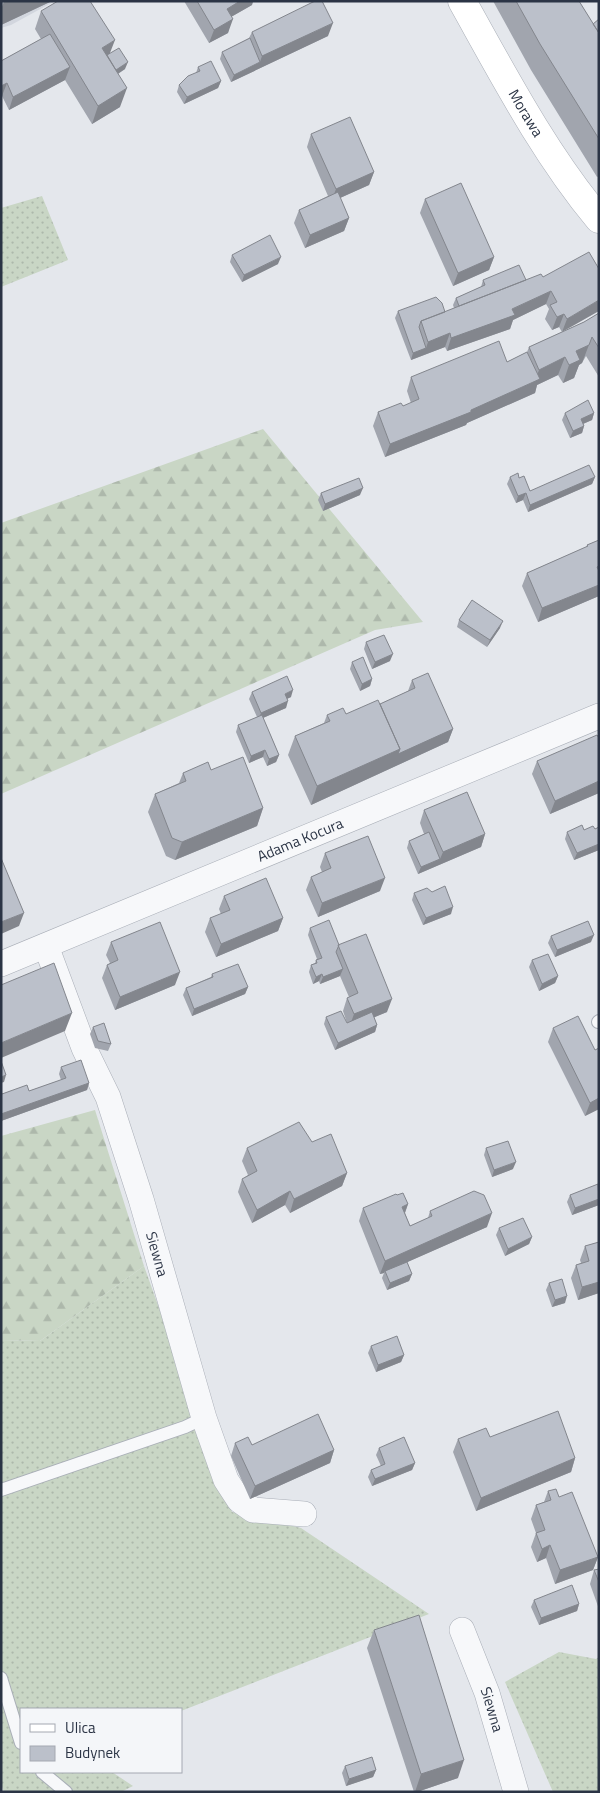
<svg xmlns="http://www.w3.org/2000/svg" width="600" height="1793" viewBox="0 0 600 1793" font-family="'Titillium Web',sans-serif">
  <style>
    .built { fill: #d2d6de }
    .grass { fill: url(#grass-dots) }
    .forest { fill: url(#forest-firs) }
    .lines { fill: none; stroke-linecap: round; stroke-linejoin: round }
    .lane-casing { stroke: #a9aeb7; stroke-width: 14 }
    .street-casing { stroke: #a9aeb7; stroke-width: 26 }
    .secondary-casing { stroke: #a9aeb7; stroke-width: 29 }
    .lane { stroke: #f7f8fa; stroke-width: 12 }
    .street { stroke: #f7f8fa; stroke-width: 25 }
    .secondary { stroke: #fff; stroke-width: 28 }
    .wall { fill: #a1a5ae }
    .shaded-wall { fill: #83868d }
    .building { fill: #bbc0ca; stroke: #83868d }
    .labels { text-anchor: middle; stroke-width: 5; stroke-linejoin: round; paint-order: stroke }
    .street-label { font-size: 15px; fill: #2b3445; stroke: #f4f6f9 }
  </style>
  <defs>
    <pattern id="grass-dots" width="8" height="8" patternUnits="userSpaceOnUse" patternTransform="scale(1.25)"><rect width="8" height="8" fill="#c9d6c5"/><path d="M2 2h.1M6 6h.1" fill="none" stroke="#adb8ab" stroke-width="1.8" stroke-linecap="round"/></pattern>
    <pattern id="forest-firs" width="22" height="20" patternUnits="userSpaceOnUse" patternTransform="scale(1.25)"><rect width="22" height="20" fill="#c9d6c5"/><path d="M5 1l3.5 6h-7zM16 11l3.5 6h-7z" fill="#adb8ab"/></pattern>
  </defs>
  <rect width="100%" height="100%" fill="#e4e7ec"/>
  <path class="built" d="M1 1H55L11 25 1 28Z"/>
  <path class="grass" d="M42 196 68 260 1 287V208Z
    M144 1266 232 1512 301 1528 429 1614 181 1711V1709H21V1772H112L133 1786 121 1792H4L1 1784V1340L40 1341Z
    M559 1652 596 1659 599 1657V1792H553L505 1682Z"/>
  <path class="forest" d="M263 429 423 622 375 630 1 794V523Z
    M95 1110 144 1266 40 1341 1 1340V1136Z"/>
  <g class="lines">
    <g class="lane-casing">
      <path id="lane" d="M598 1022 599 1021
        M1 1490 185 1427 204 1418
        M1 1678 21 1743
        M42 1772 66 1792"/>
    </g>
    <g class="street-casing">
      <g id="street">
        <path id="s1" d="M46 946 84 1048 108 1097 141 1199 204 1418 226 1480 239 1500 253 1510 304 1514"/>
        <path id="s2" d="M1 964 599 716"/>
        <path id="s3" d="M462 1630 487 1693 516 1792"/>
      </g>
    </g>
    <g class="secondary-casing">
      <g id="secondary">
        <path id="s4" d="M462 1C504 76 544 153 599 219"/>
      </g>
    </g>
    <use href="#lane" class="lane"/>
    <use href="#street" class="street"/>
    <use href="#secondary" class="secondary"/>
  </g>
  <path class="wall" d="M1 1H52L1 25Z
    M184 1H253L252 5 231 17 228 33 209 43Z
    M493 1H579L593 24 599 19V176L597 177 531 70Z
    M41 11 110 53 125 69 118 74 120 107 92 124 65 80 9 110 2 96 1 97V61L41 39 35 29Z
    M252 32 328 36 231 82 220 59 222 52 249 38Z
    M198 67 221 81 218 88 184 104 177 92 179 85 196 73Z
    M311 134 374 172 369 185 340 198 349 218 344 231 305 248 294 223 299 210 328 196 307 147Z
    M425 199 494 257 489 270 453 286 420 213Z
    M232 255 278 264 242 282 230 262Z
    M599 269 562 332 559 327 552 330 545 319 549 309 546 304 513 320 510 329 447 351 445 347 411 360 395 318 398 311 445 312 454 308 453 305 456 298 481 287 483 280H526Z
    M599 313V377L586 356 582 363 579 365 574 378 563 383 558 375 537 385 535 393 467 423 466 425 385 457 373 426 378 412 403 406 411 403 407 391 411 377 507 362 527 352 529 347 584 322Z
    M565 413H594L592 420 583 424 584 426 582 433 570 438 562 420Z
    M510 477 519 478 530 491 595 477 592 484 528 512 523 500 516 503 507 484Z
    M321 493 360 495 323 511 318 500Z
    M599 540V596L538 622 522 586 527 573 586 547 587 545Z
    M459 620 500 628 487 647 457 627Z
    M366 642 390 661 372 669 364 649Z
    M352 662 372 679 370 686 360 691 350 669Z
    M412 680 453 729 448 742 311 805 288 755 295 736 324 723 327 715 346 714 380 704 408 691Z
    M252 692 291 697 287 699 286 708 263 718 279 755 276 762 267 766 263 757 249 763 236 732 238 725 257 717 249 699Z
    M599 738V793L550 814 532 774 537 761Z
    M211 770 263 808 257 826 175 860 166 856 148 812 155 794 179 783 183 773Z
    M424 810 485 834 481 847 418 874 407 848 409 841 424 834 420 823Z
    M599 827V850L574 860 565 839 567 832 595 829Z
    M325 853 380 891 318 917 306 890 311 877 322 872 320 867Z
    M432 892 451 914 423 925 412 900 414 893Z
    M224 896 283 918 278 931 216 957 205 932 210 918 221 914 219 909Z
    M310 928 339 945 387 1012 374 1017 377 1025 375 1032 335 1050 324 1024 326 1017 347 1023 343 1011 347 998 349 997 340 976 320 984 319 981 313 984 309 972 311 965 315 963 316 960 317 959 308 935Z
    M551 936 591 942 555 957 548 943Z
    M111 942 175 985 115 1010 102 978 107 965 110 963 106 955Z
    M532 960 558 976 555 983 539 991 529 967Z
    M212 974 248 987 245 994 192 1016 183 995 186 988 211 977Z
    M93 1027 111 1044 108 1051 95 1048 90 1034Z
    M553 1028 595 1050 599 1109 585 1116 548 1042Z
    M61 1067 89 1083 87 1090 1 1121V1091L2 1094 29 1091 61 1080 59 1074Z
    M312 1142 347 1173 342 1186 290 1213 285 1205 252 1223 238 1192 242 1179 248 1175 242 1161 247 1148Z
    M486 1148 513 1169 492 1177 484 1155Z
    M599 1185V1205L572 1215 567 1202 570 1195Z
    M397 1195 408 1204 405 1213 410 1226 428 1218 430 1211 487 1227 407 1262 412 1274 409 1281 387 1290 382 1278 384 1273 380 1274 359 1221 363 1208Z
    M499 1228 532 1237 529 1244 505 1256 496 1235Z
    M599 1242V1293L578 1300 571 1278 576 1265 581 1263 580 1260 585 1246Z
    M549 1283 565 1303 552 1307 546 1290Z
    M371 1346 404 1355 401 1362 376 1372 368 1353Z
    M490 1437 575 1458 571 1472 476 1511 453 1452 458 1439Z
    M235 1443 252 1445 334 1450 330 1463 250 1499 231 1456Z
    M379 1448 415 1463 412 1470 372 1486 368 1477 371 1470 381 1466 376 1455Z
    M548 1491 559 1497 598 1557 593 1570 555 1584 546 1558 537 1562 531 1547 536 1533 531 1519 536 1505 544 1502Z
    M599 1569V1609L590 1584 594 1570Z
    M534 1600 579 1604 577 1611 539 1625 531 1607Z
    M374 1630 458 1778 417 1792H414L367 1648Z
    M345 1766 376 1770 373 1777 346 1786 342 1773Z"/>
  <path class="shaded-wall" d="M6 1H52L1 25V9L4 2Z
    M240 1H253L252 5 222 22 227 9Z
    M233 19 228 33 209 43 214 30Z
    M333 23 328 36 231 82 234 75 260 62 262 56Z
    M115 40 108 58 102 48Z
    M128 62 125 69 105 82 108 75Z
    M70 67 65 80 9 110 13 97Z
    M221 81 218 88 184 104 187 97Z
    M7 83 2 96 1 97V86Z
    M127 88 120 107 92 124 98 106Z
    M374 172 369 185 331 202 336 189Z
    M349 218 344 231 305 248 310 235Z
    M281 257 278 264 242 282 244 275Z
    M494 257 489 270 453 286 458 273Z
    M551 291 546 304 513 320 510 329 447 351 451 338Z
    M599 300V311L562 332 567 319Z
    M564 314 559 327 552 330 557 317Z
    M450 333 445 347 411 360 413 353 426 348 428 342Z
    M592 337 582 363 579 365 574 378 563 383 569 365 576 351Z
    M565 357 558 375 537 385 535 393 467 423 466 425 385 457 390 444 471 410 535 381 539 370Z
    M594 413 592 420 578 426 581 419Z
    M584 426 582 433 570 438 573 431Z
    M595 477 592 484 528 512 530 505Z
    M363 488 360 495 323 511 325 504Z
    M526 493 523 500 516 503 518 496Z
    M599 585V596L538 622 542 608Z
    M503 621 500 628 487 647 490 640Z
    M393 654 390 661 372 669 375 662Z
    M372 679 370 686 360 691 362 684Z
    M293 690 291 697 282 701 285 694Z
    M288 701 286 708 258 720 261 713Z
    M453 729 448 742 311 805 317 786 400 749Z
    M265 750 263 757 249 763 251 756Z
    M279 755 276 762 267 766 269 759Z
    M599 781V793L550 814 555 801Z
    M263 808 257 826 175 860 182 842Z
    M485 834 481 847 418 874 421 867 440 859 443 852Z
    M599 844V850L574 860 577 853Z
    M385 878 380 891 318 917 322 903Z
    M453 907 451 914 423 925 426 918Z
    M24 913 19 926 1 934V922Z
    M283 918 278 931 216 957 221 944Z
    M594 935 591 942 555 957 557 950Z
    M343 969 340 976 320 984 323 977Z
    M180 972 175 985 115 1010 120 997Z
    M322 974 319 981 313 984 316 977Z
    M558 976 555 983 539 991 542 984Z
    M248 987 245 994 192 1016 194 1009Z
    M392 999 387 1012 349 1028 354 1014Z
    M72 1013 65 1031 1 1058V1043Z
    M377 1025 375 1032 335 1050 338 1043Z
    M6 1075 4 1082 1 1083V1077Z
    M89 1083 87 1090 1 1121V1114Z
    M599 1098V1109L585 1116 590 1103Z
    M516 1162 513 1169 492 1177 494 1170Z
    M347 1173 342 1186 290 1213 294 1199Z
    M290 1191 285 1205 252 1223 257 1210Z
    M599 1199V1205L572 1215 575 1208Z
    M408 1204 403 1218 402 1207Z
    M492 1213 487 1227 385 1272V1271L384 1273 380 1274 385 1261Z
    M532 1237 529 1244 505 1256 508 1249Z
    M412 1274 409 1281 387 1290 390 1283Z
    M599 1282V1293L578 1300 582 1287Z
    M567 1296 565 1303 552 1307 555 1300Z
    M404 1355 401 1362 376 1372 378 1365Z
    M334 1450 330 1463 250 1499 255 1486Z
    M575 1458 571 1472 476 1511 481 1498Z
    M415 1463 412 1470 372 1486 375 1479Z
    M550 1545 546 1558 537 1562 542 1549Z
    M598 1557 593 1570 555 1584 560 1570Z
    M579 1604 577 1611 539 1625 541 1618Z
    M464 1760 458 1778 417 1792H415L421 1774Z
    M376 1770 373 1777 346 1786 349 1779Z"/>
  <path class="building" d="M58 1H90L115 40 102 48 127 88 98 106 41 11Z
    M197 1H240L227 9 233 19 214 30Z
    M315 1H322L333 23 262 56 252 32Z
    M516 1H579L599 33V139L540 44Z
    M599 19V33L593 24Z
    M50 34 70 67 13 97 7 83 1 86V61Z
    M250 38 260 62 234 75 222 52Z
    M119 48 128 62 116 70 107 55Z
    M211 61 221 81 187 97 179 85 188 76 200 71 198 67Z
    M350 117 374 172 336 189 311 134Z
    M461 183 494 257 458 273 425 199Z
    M338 192 349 218 310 235 299 210Z
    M270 235 281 257 244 275 232 255Z
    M589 252 599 269V300L567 319 564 314 557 317 550 305 557 302 551 291 512 309 515 315 451 338 450 333 428 342 421 321 541 274 543 277Z
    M519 265 526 280 459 306 456 298 485 285 483 280Z
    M436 297 442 303 445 312 421 321 419 327 426 348 413 353 398 311Z
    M599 313V348L592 337 589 345 576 351 580 360 569 365 565 357 539 370 529 347 584 322Z
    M499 341 507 362 527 352 540 379 471 410V412L390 444 378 412 401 403 403 406 419 399 411 377Z
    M588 400 594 413 581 419 584 426 573 431 565 413Z
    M589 465 595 477 530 505 526 493 518 496 510 477 518 473 519 478 524 476 530 491Z
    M359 478 363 488 325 504 321 493Z
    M599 540V566L597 567 599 571V585L542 608 527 573 588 546 587 545Z
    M472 600 503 621 490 640 459 620Z
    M384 635 393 654 375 662 366 642Z
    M363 657 372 679 362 684 352 662Z
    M428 673 453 729 398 754 400 749 380 704 415 688 412 680Z
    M287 676 293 690 285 694 288 701 261 713 252 692Z
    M378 700 400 749 317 786 295 736 330 721 327 715 343 708 346 714Z
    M262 715 279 755 269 759 265 750 251 756 238 725Z
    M597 735 599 738V781L555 801 537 761Z
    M243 757 263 808 182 842 172 838 155 794 186 781 183 773 208 762 211 770Z
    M467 792 485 834 443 852 424 810Z
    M582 825 584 830 593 826 595 829 599 827V844L577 853 567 832Z
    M429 832 440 859 421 867 409 841Z
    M368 836 385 878 322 903 311 877 331 868 325 853Z
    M1 858 24 913 1 922Z
    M266 878 283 918 221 944 210 918 230 910 224 896Z
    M445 886 453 907 426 918 414 893 427 888 432 892Z
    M329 920 339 945 336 952 343 969 323 977 322 974 316 977 311 965 317 963 316 960 322 958 310 928Z
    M588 921 594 935 557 950 551 936Z
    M160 922 180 972 120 997 107 965 118 960 111 942Z
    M366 934 392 999 354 1014 347 998 358 993 338 945Z
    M548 954 558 976 542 984 532 960Z
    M54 963 72 1013 1 1043V985Z
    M238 964 248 987 194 1009 186 988 213 977 212 974Z
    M341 1011 347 1023 372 1012 377 1025 338 1043 326 1017Z
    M578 1016 595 1050 599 1048V1098L590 1103 553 1028Z
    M104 1023 111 1044 98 1041 93 1027Z
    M81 1060 89 1083 1 1114V1091L2 1094 27 1085 29 1091 66 1078 61 1067Z
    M1 1061 6 1075 1 1077Z
    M299 1122 312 1142 331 1134 347 1173 294 1199 290 1191 257 1210 242 1179 257 1171 247 1148Z
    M508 1141 516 1162 494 1170 486 1148Z
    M598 1184 599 1199 575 1208 570 1195Z
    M474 1191 484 1195 492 1213 385 1261 363 1208 396 1194 397 1195 403 1193 408 1204 402 1207 410 1226 432 1216 430 1211Z
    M523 1218 532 1237 508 1249 499 1228Z
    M599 1242V1282L582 1287 576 1265 589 1261 585 1246Z
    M407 1262 412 1274 390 1283 385 1271Z
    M562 1279 567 1296 555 1300 549 1283Z
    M397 1336 404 1355 378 1365 371 1346Z
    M558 1411 575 1458 481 1498 458 1439 486 1428 490 1437Z
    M318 1414 334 1450 255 1486 235 1443 248 1437 252 1445Z
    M404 1437 415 1463 375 1479 371 1470 385 1464 379 1448Z
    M556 1489 559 1497 572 1492 598 1557 560 1570 550 1545 542 1549 536 1533 545 1530 536 1505 551 1500 548 1491Z
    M599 1569V1582L594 1570Z
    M572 1585 579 1604 541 1618 534 1600Z
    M419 1615 464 1760 421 1774 374 1630Z
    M372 1757 376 1770 349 1779 345 1766Z"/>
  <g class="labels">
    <g class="street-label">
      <text dy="5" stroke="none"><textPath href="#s4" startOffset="129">Morawa</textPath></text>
      <text dy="5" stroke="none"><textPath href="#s2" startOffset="324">Adama Kocura</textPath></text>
      <text dy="5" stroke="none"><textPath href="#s1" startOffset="328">Siewna</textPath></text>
      <text dy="5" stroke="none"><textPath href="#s3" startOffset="85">Siewna</textPath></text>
    </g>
  </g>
  <rect width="600" height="1793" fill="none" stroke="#2b3445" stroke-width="5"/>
  <rect x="20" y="1708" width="162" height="65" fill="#f4f6f9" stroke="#a4a8b1"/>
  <rect x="30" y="1724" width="25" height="8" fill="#ffffff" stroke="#a4a8b1"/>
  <text x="65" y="1733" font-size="15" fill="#2b3445">Ulica</text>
  <rect x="30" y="1746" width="25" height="15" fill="#bbc0ca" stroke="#a4a8b1"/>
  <text x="65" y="1758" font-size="15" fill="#2b3445">Budynek</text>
</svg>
